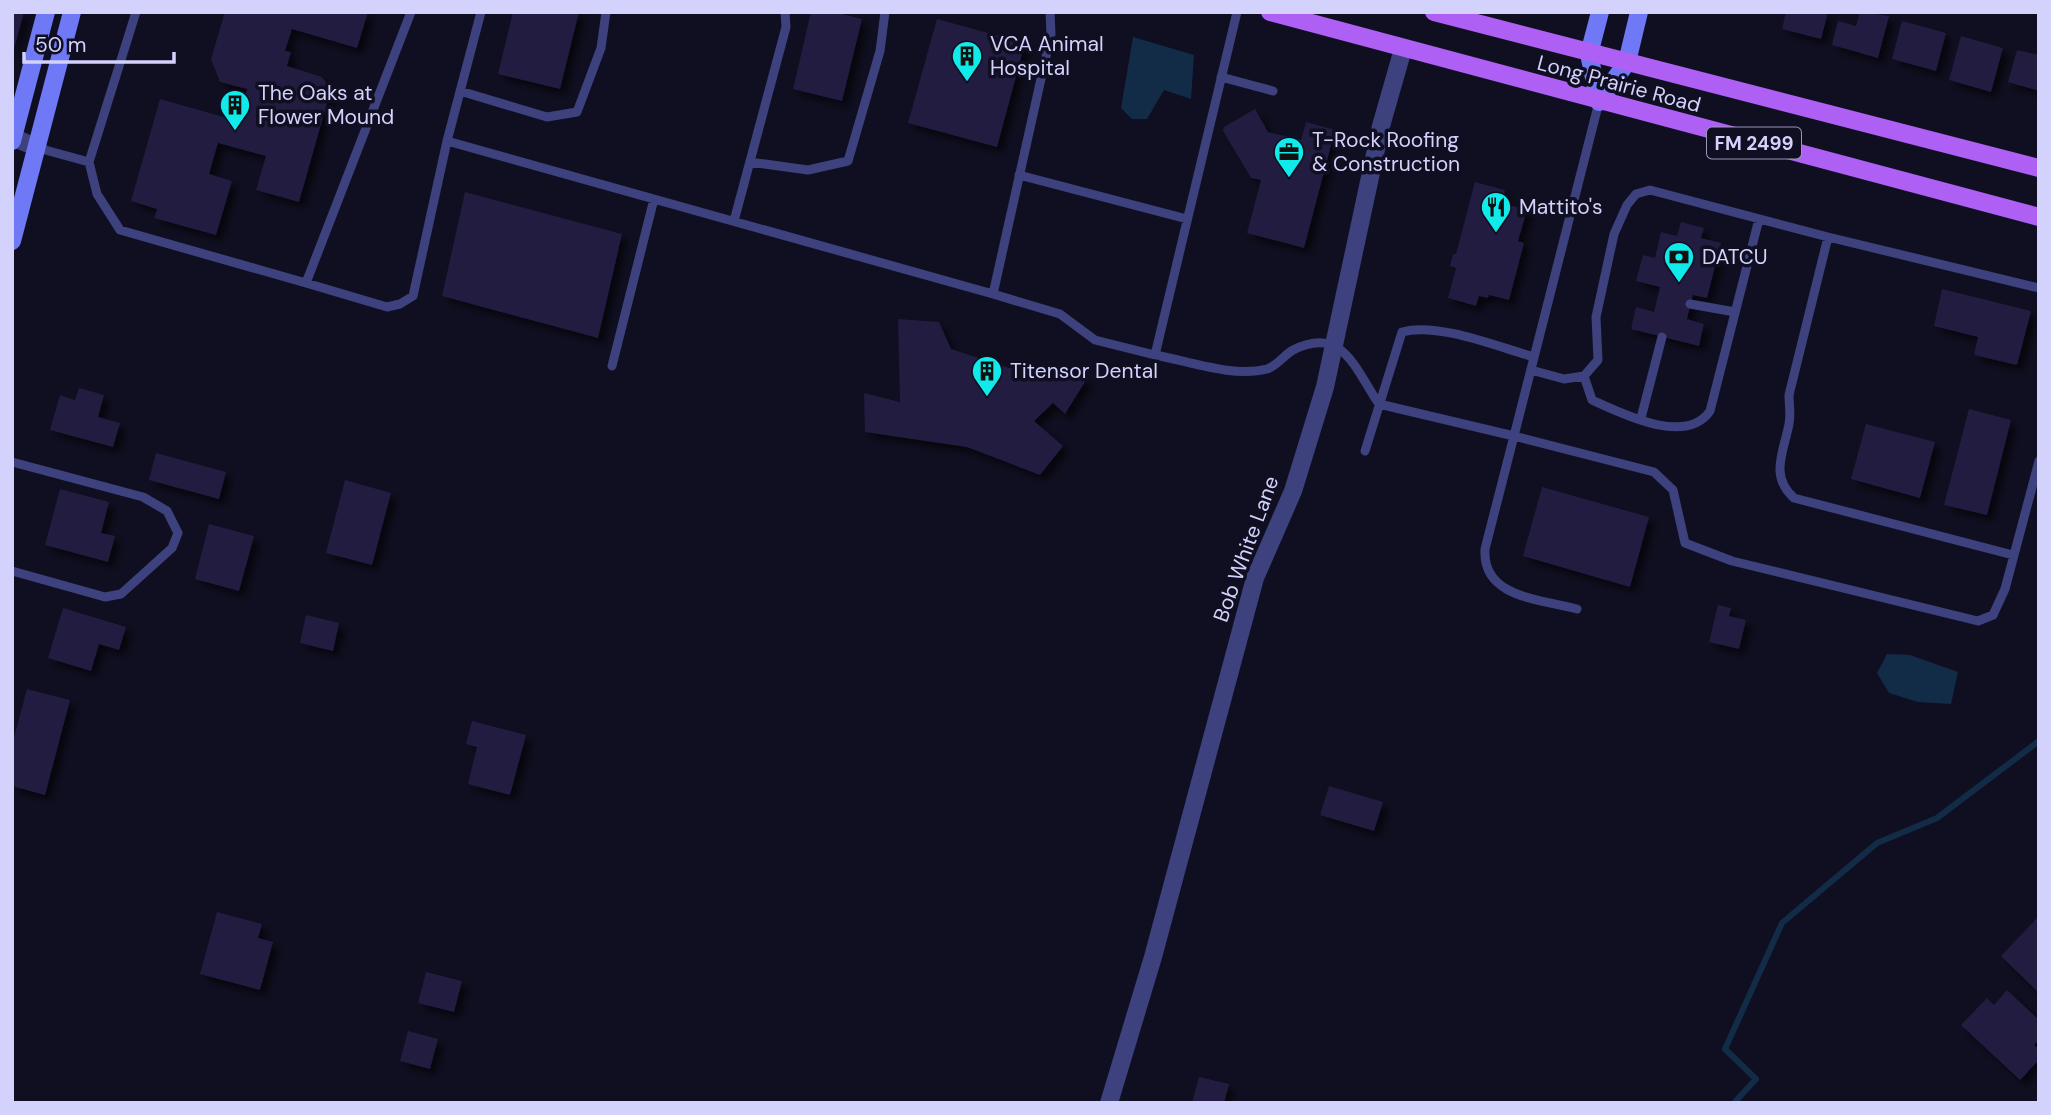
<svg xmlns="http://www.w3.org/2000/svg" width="2051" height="1115" viewBox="0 0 2051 1115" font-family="'DM Sans',sans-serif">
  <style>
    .water { fill: #122c47 }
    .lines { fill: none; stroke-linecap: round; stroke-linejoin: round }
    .stream { stroke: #122c47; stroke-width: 6 }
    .building { fill: #201c41; filter: url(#shadow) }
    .lane { stroke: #3d417d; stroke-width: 9 }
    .street { stroke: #3d417d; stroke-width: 18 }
    .secondary { stroke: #6f79f5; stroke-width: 18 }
    .primary { stroke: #ae60f4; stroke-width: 18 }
    .labels { text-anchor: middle; stroke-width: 7; stroke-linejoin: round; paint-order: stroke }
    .shield { fill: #100f21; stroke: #9898ba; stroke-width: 2 }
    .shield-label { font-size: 19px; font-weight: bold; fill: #d2d2fc }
    .poi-label { font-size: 21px; fill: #d2d2fc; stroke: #100f21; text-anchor: start }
    .street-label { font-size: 21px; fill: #d2d2fc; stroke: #100f21 }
  </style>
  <defs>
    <filter id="shadow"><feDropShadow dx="6" dy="6" stdDeviation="3.5" flood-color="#0009"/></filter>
  </defs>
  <rect width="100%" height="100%" fill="#100f21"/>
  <path class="water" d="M1133 37 1194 55 1191 99 1164 90 1147 119H1132L1121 108Z
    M1887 654 1910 655 1958 672 1951 704 1918 702 1889 693 1877 673Z"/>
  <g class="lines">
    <path class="stream" d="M1734 1103 1756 1079 1725 1049 1782 923 1877 843 1937 818 2039 741"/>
  </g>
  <path class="building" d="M12 12H24L13 52H12Z
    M225 12H368L357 48 292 29 285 51 291 52 287 66 322 77 331 89 299 202 256 190 266 156 218 143 209 174 232 181 216 235 154 218 157 209 131 201 160 99 238 121 247 89 220 82 211 59Z
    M513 12H579L560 89 498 74Z
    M811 12H834L862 19 842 101 793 89Z
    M1786 12H1828L1821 39 1782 29Z
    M1860 12 1889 16 1878 58 1832 45 1838 21 1856 26Z
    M937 19 1025 43 997 147 908 123Z
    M1902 21 1946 33 1936 71 1892 59Z
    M1961 36 2003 48 1991 92 1949 80Z
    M2017 50 2039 55V91L2008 82Z
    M1255 109 1268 132 1301 140 1306 122 1335 130 1304 248 1247 233 1261 180 1251 178 1223 131 1224 127Z
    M1475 182 1505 190 1502 203 1527 210 1518 241 1524 243 1509 300 1489 295 1488 298 1479 296 1476 306 1448 298 1456 268 1450 266 1453 254H1456Z
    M465 192 622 234 598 338 442 296Z
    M1681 222 1704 228 1701 238 1721 243 1707 298 1693 295 1687 319 1704 324 1699 346 1631 329 1636 307 1654 312 1660 287 1636 281 1643 255 1655 258 1661 232 1677 236Z
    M1942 289 2031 311 2017 365 1974 355 1978 337 1934 326Z
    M898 319 939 322 951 349 1040 378 1088 377 1065 414 1053 403 1034 421 1063 446 1040 475 967 447 865 432 864 393 900 402Z
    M79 388 104 395 98 417 120 423 113 447 50 430 60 395 75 400Z
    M1969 409 2011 420 1987 515 1944 505Z
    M1866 424 1935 442 1920 498 1851 479Z
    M156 453 226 472 219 499 149 480Z
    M345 480 391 493 372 565 326 553Z
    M1542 487 1649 517 1630 587 1523 556Z
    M60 489 109 502 101 533 115 536 108 562 45 545Z
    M209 524 254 536 239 591 195 579Z
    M1718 605 1731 608 1729 616 1746 620 1739 649 1709 642Z
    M63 608 126 627 119 650 99 644 91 671 48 658Z
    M306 615 339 623 333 651 300 643Z
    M27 689 70 700 45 795 12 786V745Z
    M472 721 526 735 510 795 468 784 477 747 466 744Z
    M1329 786 1383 802 1374 831 1320 815Z
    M217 912 262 924 258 938 273 942 260 990 200 974Z
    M2039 916V993L2001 956Z
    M426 972 462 981 454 1012 418 1003Z
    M2007 990 2039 1020V1040L2034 1045 2039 1049V1060L2020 1080 1961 1025 1987 998 1994 1005Z
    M408 1031 438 1039 430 1069 400 1061Z
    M1199 1077 1229 1084 1224 1103H1192Z"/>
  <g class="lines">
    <path class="lane" d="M481 12 447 141 993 294
      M1050 12 1051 34 993 294 1060 314 1095 340 1155 355 1237 12
      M1221 77 1273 91
      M460 91 547 117 577 112 601 48 606 12
      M38 148 89 162 97 194 120 230 306 283 411 12
      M89 162 136 12
      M750 162 808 170 848 161 880 51 885 12
      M1019 175 1187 219
      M734 221 786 27 785 12
      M306 283 387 307 400 304 413 296 447 141
      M1690 304 1735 312
      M1155 355C1189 361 1233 378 1267 369 1277 366 1284 355 1293 350 1343 325 1355 369 1379 404L1514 436 1599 102
      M612 366 654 199
      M1531 370 1564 379 1584 376 1598 360 1596 317 1614 234 1627 205 1636 194 1650 190 1828 237
      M1584 376 1592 400C1623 414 1686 446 1710 411L1759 219
      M1641 418 1662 337
      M1365 451 1402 332C1438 322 1498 347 1534 357
      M12 462 143 497 167 511 178 533 172 548 121 594 105 597 12 571
      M2013 555 1794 498C1769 476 1784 451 1789 424 1791 415 1789 405 1789 395L1828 237 2039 288
      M1577 609C1540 599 1482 598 1485 549L1514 436 1654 472 1673 490 1685 543 1732 561 1978 621 1993 615 2005 589 2039 461"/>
    <path class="street" d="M12 137 38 148
      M1109 1103 1153 957 1255 578 1293 491 1325 387 1381 126 1403 49"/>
    <path class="secondary" d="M1599 102 1627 62 1639 12
      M1599 102 1589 54 1600 12
      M12 141 46 12
      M12 241 72 12"/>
    <path class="primary" d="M1270 12 2039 217
      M1434 12 2039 168"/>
  </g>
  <defs>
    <g id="building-pin" transform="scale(1.575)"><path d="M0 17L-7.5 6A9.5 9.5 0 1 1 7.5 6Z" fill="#10eaea" stroke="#100f21"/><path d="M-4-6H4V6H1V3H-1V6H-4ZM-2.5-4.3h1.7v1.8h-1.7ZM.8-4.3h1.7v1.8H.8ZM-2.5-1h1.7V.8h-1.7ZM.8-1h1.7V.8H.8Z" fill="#111"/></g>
    <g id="office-pin" transform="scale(1.575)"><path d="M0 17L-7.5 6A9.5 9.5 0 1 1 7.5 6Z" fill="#10eaea" stroke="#100f21"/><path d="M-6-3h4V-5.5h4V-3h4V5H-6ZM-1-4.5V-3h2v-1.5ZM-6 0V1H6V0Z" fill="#111"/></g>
    <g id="restaurant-pin" transform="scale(1.575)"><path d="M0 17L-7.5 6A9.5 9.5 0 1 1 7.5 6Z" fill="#10eaea" stroke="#100f21"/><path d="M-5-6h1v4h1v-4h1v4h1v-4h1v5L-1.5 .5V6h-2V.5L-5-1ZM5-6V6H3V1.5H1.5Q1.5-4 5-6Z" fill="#111"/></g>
    <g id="bank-pin" transform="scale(1.575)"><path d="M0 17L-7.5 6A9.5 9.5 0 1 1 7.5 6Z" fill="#10eaea" stroke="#100f21"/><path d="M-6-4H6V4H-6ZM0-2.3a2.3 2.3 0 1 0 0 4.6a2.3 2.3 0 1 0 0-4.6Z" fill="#111"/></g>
  </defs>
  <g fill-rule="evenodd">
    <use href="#building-pin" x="967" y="56"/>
    <use href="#building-pin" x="235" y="105"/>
    <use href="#office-pin" x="1289" y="152"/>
    <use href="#restaurant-pin" x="1496" y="207"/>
    <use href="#bank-pin" x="1679" y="257"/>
    <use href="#building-pin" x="987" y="371"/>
  </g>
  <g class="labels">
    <rect class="shield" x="1707" y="127.5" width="94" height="31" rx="5"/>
    <g class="shield-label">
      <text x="1754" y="150">FM 2499</text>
    </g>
    <g class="poi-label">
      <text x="990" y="51">VCA Animal<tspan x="990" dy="24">Hospital</tspan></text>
      <text x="258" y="100">The Oaks at<tspan x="258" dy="24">Flower Mound</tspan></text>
      <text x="1312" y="147">T-Rock Roofing<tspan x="1312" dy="24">&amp; Construction</tspan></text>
      <text x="1519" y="214">Mattito's</text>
      <text x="1702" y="264">DATCU</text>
      <text x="1010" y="378">Titensor Dental</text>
    </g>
    <g class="street-label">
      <text transform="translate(1619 84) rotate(15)" y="7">Long Prairie Road</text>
      <text transform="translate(1246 549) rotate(-70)" y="7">Bob White Lane</text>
    </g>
  </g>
  <rect width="2051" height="1115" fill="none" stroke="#d2d2fc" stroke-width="28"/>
  <path d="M24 52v10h150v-10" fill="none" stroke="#d2d2fc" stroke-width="3.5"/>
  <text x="35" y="52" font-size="21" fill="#d2d2fc" stroke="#100f21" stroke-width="5" paint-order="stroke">50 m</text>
</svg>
